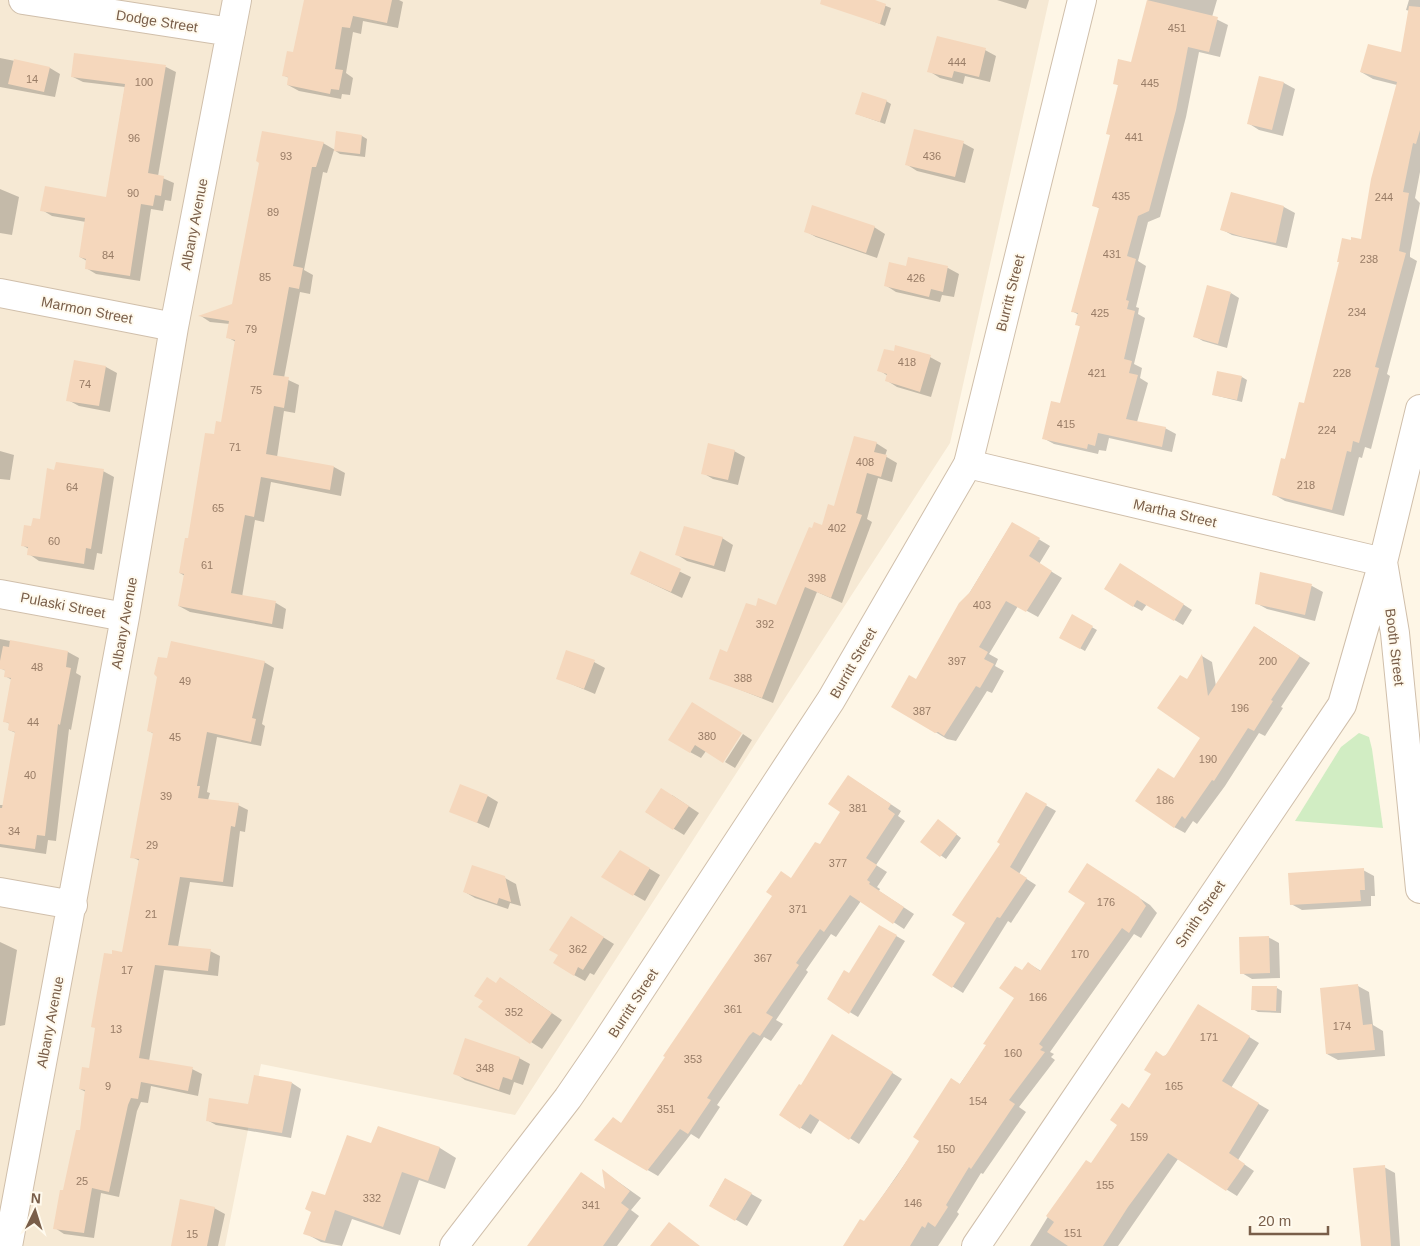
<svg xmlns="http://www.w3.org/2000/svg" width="1420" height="1246" viewBox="0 0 1420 1246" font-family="Helvetica,sans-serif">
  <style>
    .residential { fill: #f6e9d4 }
    .green { fill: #d1edc3 }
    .shadow { fill: #0003 }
    .building { fill: #f5d7bc }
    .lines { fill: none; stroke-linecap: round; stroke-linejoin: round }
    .minor-casing { stroke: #d0bfab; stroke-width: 30 }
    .tertiary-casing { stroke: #d0bfab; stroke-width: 30 }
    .minor { stroke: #fff; stroke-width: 28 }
    .tertiary { stroke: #fff; stroke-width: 28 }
    .labels { text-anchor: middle; stroke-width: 4; stroke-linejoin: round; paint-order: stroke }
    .number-label { font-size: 11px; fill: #987c66 }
    .street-label { font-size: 14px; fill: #795e49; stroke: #fffaee }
  </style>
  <rect width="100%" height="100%" fill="#fef6e6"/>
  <path class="residential" d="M0 0H1049L950 443 515 1115 261 1064 225 1246H0Z"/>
  <path class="green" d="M1359 733 1369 737 1372 749 1383 828 1295 821 1341 747Z"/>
  <path class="shadow" d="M305 0H399L403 2 398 28 363 21 361 34 353 32 346 73 353 78 350 95 342 94 341 99 299 91 288 85 289 78 283 75 294 54Z
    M860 0H871L891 8 885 26 855 14Z
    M997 0H1029L1026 9Z
    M1148 0H1217L1212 17 1228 25 1220 57 1199 52 1186 117 1160 217 1148 222 1138 261 1146 266 1136 307 1139 308 1138 314 1145 318 1134 364 1142 368 1140 378 1148 383 1137 422 1165 428 1176 434 1172 452 1109 438 1106 451 1099 450 1098 454 1054 444 1043 438 1061 405 1081 327 1076 324 1079 315 1072 311 1100 209 1094 205 1111 135 1119 86 1115 83 1132 63Z
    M1409 0H1420V172L1415 198 1420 203 1410 253V257L1417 261 1387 374 1390 376 1371 449 1365 447 1362 458 1359 457 1344 516 1285 501 1273 494 1305 404 1351 242 1362 240 1397 85 1373 79 1361 72 1402 54 1410 11 1406 10Z
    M985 50 996 56 990 82 965 76 963 84 940 78 929 71Z
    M0 58 50 68 60 74 55 97 0 87Z
    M166 67 176 72 158 176 174 183 171 201 165 200 163 211 151 209 140 281 96 274 86 268 87 261 80 257 86 222 52 216 42 210 107 199 125 87 83 82 73 77Z
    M1260 77 1284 83 1295 89 1283 136 1259 130 1248 123Z
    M886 101 891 104 885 124 857 114Z
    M337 133 362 136 367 139 365 157 340 154 334 150 327 173 323 172 304 270 313 275 310 294 300 292 284 378 299 385 295 413 284 411 277 457 334 467 345 473 341 496 271 482 264 522 255 520 242 597 276 603 286 609 283 629 190 612 179 606 185 576 180 573 215 436 222 423 236 342 227 337 230 324 210 322 201 316 233 305 323 143 335 150Z
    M963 143 974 149 965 183 917 171 906 164Z
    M0 189 19 197 12 235 0 233Z
    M1232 193 1284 207 1295 213 1287 248 1232 235 1221 229Z
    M874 227 885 234 877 258 816 237 805 231Z
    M909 259 948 268 959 274 954 297 942 295 940 302 896 292 885 285 907 268Z
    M1231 293 1239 298 1227 348 1203 341 1194 336Z
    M930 357 941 363 931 397 897 387 886 380 888 376 879 370Z
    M75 362 106 367 117 373 110 412 79 406 68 400Z
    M1242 377 1247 380 1242 402 1214 395Z
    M876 443 887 450 885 456 897 463 892 482 878 478 867 519 872 522 842 603 817 592 773 703 711 678 756 608 777 607 834 507Z
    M0 451 14 455 10 480 0 479Z
    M734 451 745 457 738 485 713 479 703 473Z
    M56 471H103L114 477 102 554 97 553 94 570 39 561 29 554V549L22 545 32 527 41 520Z
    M1012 523 1050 546 1039 564 1062 578 1038 617 1018 606 989 654 998 659 995 666 1004 671 992 693 987 691 956 741 947 739 892 706 916 681Z
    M722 538 733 545 725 572 687 561 676 554Z
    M641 553 691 577 682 598 632 574Z
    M1130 570 1192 610 1183 625 1147 604 1142 611 1133 606Z
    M1261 574 1312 586 1323 592 1315 621 1267 609 1256 603Z
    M1072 616 1097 630 1085 651 1060 637Z
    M1255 627 1310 663 1281 707 1283 708 1265 736 1259 733 1225 786 1197 824 1193 821 1185 833 1174 827 1175 779 1201 738 1187 681 1202 656 1212 662 1216 686Z
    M0 639 68 652 79 658 76 673 81 676 71 730 69 729 56 841 48 840 46 854 0 847V805H4L16 733 9 730 10 724 4 721 12 680 5 676 6 671 0 668Z
    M264 662 274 668 262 724 265 726 261 746 217 737 207 792 210 793 208 800 238 805 248 810 245 832 240 831 233 887 190 882 178 947 210 951 220 956 218 976 164 970 149 1061 192 1069 202 1074 198 1096 151 1086 148 1103 141 1102 137 1111 119 1197 101 1193 94 1238 64 1234 55 1228 81 1132 86 1092 80 1089 90 1069 113 955 124 953 140 861 132 857 154 734 149 731Z
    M594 662 605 668 595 694 557 678Z
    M692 703 706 751 701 758 690 752Z
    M743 734 752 740 735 768 725 762Z
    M859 783 901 811 898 816 905 821 876 865 887 872 877 887 880 889 879 891 914 914 904 929 861 901 836 937 831 934 806 970 808 972 776 1020 783 1024 771 1041 764 1037 717 1105 720 1107 699 1139 691 1134 658 1176 596 1140 613 1118 622 1124 792 879 820 846Z
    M1026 794 1056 811 1019 874 1036 885 1011 923 1008 921 963 993 934 975 966 923Z
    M672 795 699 813 684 835 646 812Z
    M488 796 498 802 489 828 451 811Z
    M943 824 961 838 946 859 922 842Z
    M620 851 660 875 645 901 603 877Z
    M1363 870 1374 876 1375 896H1371V906L1302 910 1291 904Z
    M1098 871 1150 905 1157 913 1141 938 1134 934 1050 1052 1054 1054 1051 1057 1055 1060 1019 1107 1026 1112 983 1174 981 1173 957 1212 959 1214 938 1246H854L864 1223 987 1045 1015 998 1023 971 1028 963 1041 971 1087 903Z
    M505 878 516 884 521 906 510 903 508 909 475 898 465 892Z
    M582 924 614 944 594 975 590 973 585 981 574 975Z
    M879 926 905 941 858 1017 828 999 850 975Z
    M1268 937 1279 943 1280 978 1252 979 1242 973Z
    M0 942 17 950 5 1025 0 1026Z
    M496 984 511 985 562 1020 542 1049 531 1042Z
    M1358 986 1369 992 1373 1025 1383 1031 1385 1056 1338 1060 1327 1054Z
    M1277 988 1282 991 1281 1013 1258 1012 1253 1009Z
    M1209 1012 1259 1043 1231 1088 1269 1110 1238 1160 1254 1171 1237 1196 1178 1159 1118 1246H1030L1060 1197 1091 1165 1164 1057Z
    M843 1042 902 1079 859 1144 820 1119 811 1134 780 1115 801 1087Z
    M519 1058 530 1064 523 1085 514 1082 510 1095 465 1080 455 1073Z
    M292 1083 301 1089 291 1138 216 1125 207 1120 249 1106Z
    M378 1127 440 1148 456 1158 445 1189 419 1180 400 1235 352 1219 342 1246 321 1242 305 1233 372 1145Z
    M1384 1167 1395 1173 1400 1246H1362Z
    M603 1171 641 1198 631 1210 639 1216 617 1246H531L581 1173 606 1190Z
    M725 1179 762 1200 747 1226 710 1205Z
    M214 1208 225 1214 218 1246H172Z"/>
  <path class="building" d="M304 0H392L387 23 353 16 350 28 342 27 335 69 343 70 339 90 331 89 330 94 287 85 288 77 282 76 287 51 293 52Z
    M821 0H875L886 4 880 24 820 4Z
    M1147 0 1218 17 1209 52 1188 47 1176 110 1149 211 1138 216 1127 256 1136 259 1126 300 1129 301 1127 309 1135 311 1124 359 1132 361 1129 373 1138 375 1126 419 1166 427 1162 447 1098 433 1095 446 1088 444 1087 449 1042 439 1051 401 1060 403 1080 326 1075 325 1078 313 1071 312 1099 208 1092 206 1110 135 1106 134 1118 85 1113 84 1118 59 1131 62Z
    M1409 6 1420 7V130L1416 144 1413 143 1403 192 1409 193 1399 251 1406 253 1375 367 1379 368 1359 443 1353 441 1351 452 1347 451 1332 510 1272 495 1281 458 1285 459 1299 402 1304 403 1339 262H1337L1342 238 1351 240V237L1361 239 1371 179 1397 82 1360 72 1368 44 1401 52Z
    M937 36 986 48 979 77 954 71 952 78 927 72Z
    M74 53 166 65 148 173 164 176 161 196 155 195 153 206 141 204 130 276 85 269 86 259 79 257 85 218 40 211 45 186 106 197 125 84 71 77Z
    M14 59 50 67 44 92 8 84Z
    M1259 76 1284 82 1272 130 1247 124Z
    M862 92 887 100 880 122 855 114Z
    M914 129 964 141 955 177 905 165Z
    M262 131 324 142 316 167H312L293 266 303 268 299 289 289 287 273 375 289 377 284 408 274 406 266 454 334 466 330 490 261 477 254 517 245 515 231 593 276 601 272 624 178 606 184 574 179 573 185 538H188L205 433 214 434 216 421 221 422 235 340 226 338 229 321 198 316 232 304 259 163 256 161Z
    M336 131 362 135 360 154 334 151Z
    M1231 192 1284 206 1276 243 1243 237 1220 230Z
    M812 205 875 226 866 253 804 232Z
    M908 257 948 266 943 292 931 289 929 297 884 286 889 262 906 266Z
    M1207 285 1231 292 1218 344 1193 337Z
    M895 345 931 355 920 392 885 381 887 374 877 371 884 349 894 351Z
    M74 360 106 366 99 406 66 401Z
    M1217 371 1242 376 1237 400 1212 395Z
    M854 436 877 442 874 452 887 455 881 477 867 473 856 513 862 515 831 598 805 587 762 698 709 679 720 649 727 652 746 603 756 606 758 598 776 605 809 527 812 528 814 522 822 525 828 504 834 506Z
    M708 443 735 450 728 480 701 474Z
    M56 462 104 469 91 549 86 548 84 564 27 555 28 547 21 546 24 525 31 526 33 518 40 519 47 468 54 470Z
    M1012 522 1040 538 1029 556 1052 571 1026 612 1006 601 979 647 988 652 984 659 994 664 980 688 976 686 944 736 938 732 935 733 891 707 909 675 916 679 959 603 970 592Z
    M684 526 723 537 714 566 675 555Z
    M640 551 681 569 671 592 630 574Z
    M1120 563 1184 604 1174 621 1137 600 1133 607 1104 589Z
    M1260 572 1312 584 1305 615 1255 604Z
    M1072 614 1093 626 1080 649 1059 638Z
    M1254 626 1300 656 1271 700 1273 701 1254 731 1248 728 1214 781 1212 780 1185 819 1182 816 1174 828 1135 801 1158 768 1174 778 1200 738 1157 708 1180 675 1187 679 1202 654 1208 696Z
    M10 640 68 651 66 667 71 668 60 725 58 724 45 836 37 835 35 849 0 844V808H2L15 732 8 730 9 723 3 722 11 678 4 677 5 670 0 669V661L3 646 9 647Z
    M171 641 265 661 252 718 256 719 251 742 207 732 197 786H200L198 798 239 803 235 827 231 826 223 882 180 877 168 945 211 949 208 971 155 965 139 1058 193 1067 188 1091 141 1082 138 1099 131 1098 128 1105 109 1192 92 1188 84 1233 53 1229 60 1190H63L76 1130H80L85 1090 79 1089 82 1067 89 1068 95 1028 91 1027 104 953 112 954V950L122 952 139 859 130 858 153 733 147 731 157 677 154 674 158 657 167 658Z
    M566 650 595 660 584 689 556 679Z
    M692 702 742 733 723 763 695 745 690 753 668 740Z
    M848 775 891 804 888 809 895 814 866 858 877 865 867 880 870 882 869 884 904 907 893 924 850 895 824 932 820 929 796 963 799 965 766 1013 773 1017 760 1036 753 1032 749 1036 707 1098 711 1100 688 1134 680 1129 647 1171 594 1140 613 1117 621 1123 665 1057 663 1056 772 896 766 892 781 871 791 878 815 842 820 844 840 812 828 804Z
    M460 784 488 795 477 823 449 812Z
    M661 788 689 806 673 830 645 812Z
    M1026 792 1047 804 1010 867 1027 878 1000 918 997 917 952 988 932 975 965 923 952 915 1000 844 997 842Z
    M938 819 957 834 940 857 920 842Z
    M620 850 650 868 633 896 601 877Z
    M1087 863 1139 897 1146 906 1129 933 1122 928 1039 1044 1043 1047 1040 1050 1045 1052 1009 1100 1015 1104 971 1169 969 1167 946 1205 948 1207 935 1227 928 1222 925 1228 922 1226 910 1246H843L860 1219 864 1221 897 1176 919 1141 913 1137 951 1078 960 1084 986 1045 983 1044 1014 998 999 988 1015 966 1022 970 1028 962 1040 971 1085 903 1068 892Z
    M472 865 505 876 511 902 499 898 497 904 463 892Z
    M1364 868 1365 890H1360L1361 901 1290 905 1288 873Z
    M571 916 604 937 583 970 578 967 574 976 553 963 558 955 549 950Z
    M879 925 897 935 849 1014 827 999 844 970 849 973Z
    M1269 936 1270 973 1240 974 1239 937Z
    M487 977 496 983 500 977 552 1013 530 1044 478 1007 483 1001 474 996Z
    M1358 984 1363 1025 1372 1024 1375 1050 1326 1054 1320 988Z
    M1252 986H1277L1276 1011 1251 1010Z
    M1198 1004 1250 1036 1222 1081 1259 1103 1229 1153 1245 1164 1226 1191 1168 1153 1128 1207 1103 1246H1068L1047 1232 1054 1222 1046 1216 1086 1160 1091 1163 1117 1125 1110 1120 1122 1103 1129 1108 1151 1074 1144 1070 1156 1051 1163 1056 1166 1055Z
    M832 1034 893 1072 849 1140 810 1114 800 1129 779 1115 799 1084 801 1085Z
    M465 1038 520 1057 512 1080 503 1077 499 1090 453 1074Z
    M254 1075 292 1082 282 1133 206 1121 209 1098 248 1104Z
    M378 1126 440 1147 428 1181 402 1172 383 1227 335 1210 325 1241 303 1234 311 1212 305 1209 312 1191 325 1195 347 1135 371 1143Z
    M1385 1165 1391 1246H1361L1353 1168Z
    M602 1169 630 1191 621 1203 629 1209 603 1246H527L581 1172 605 1189Z
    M725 1178 752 1193 735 1221 709 1206Z
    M180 1199 215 1207 207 1246H171Z
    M669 1222 700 1246H650Z"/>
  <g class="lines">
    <g class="minor-casing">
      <path id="minor" d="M23 0 231 32
        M0 293 174 327
        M1420 409 1383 562 1395 633 1420 889
        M968 464 1383 562 1342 705 976 1246
        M0 594 125 617
        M0 892 73 905
        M8 1246 125 617 174 327 237 0"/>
    </g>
    <g class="tertiary-casing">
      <path id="tertiary" d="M454 1246 568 1098 605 1044 831 700 968 464 1082 0"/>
    </g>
    <use href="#minor" class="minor"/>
    <use href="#tertiary" class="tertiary"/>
  </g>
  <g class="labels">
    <g class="number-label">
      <text x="1177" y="32">451</text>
      <text x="957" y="66">444</text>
      <text x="32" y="83">14</text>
      <text x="144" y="86">100</text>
      <text x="1150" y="87">445</text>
      <text x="1134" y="141">441</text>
      <text x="134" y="142">96</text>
      <text x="286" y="160">93</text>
      <text x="932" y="160">436</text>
      <text x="133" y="197">90</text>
      <text x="1121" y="200">435</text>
      <text x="1384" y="201">244</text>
      <text x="273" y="216">89</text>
      <text x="1112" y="258">431</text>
      <text x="108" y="259">84</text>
      <text x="1369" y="263">238</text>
      <text x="265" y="281">85</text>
      <text x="916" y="282">426</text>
      <text x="1357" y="316">234</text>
      <text x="1100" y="317">425</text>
      <text x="251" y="333">79</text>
      <text x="907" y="366">418</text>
      <text x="1097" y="377">421</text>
      <text x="1342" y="377">228</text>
      <text x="85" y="388">74</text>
      <text x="256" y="394">75</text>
      <text x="1066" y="428">415</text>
      <text x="1327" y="434">224</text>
      <text x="235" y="451">71</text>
      <text x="865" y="466">408</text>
      <text x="1306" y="489">218</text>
      <text x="72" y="491">64</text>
      <text x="218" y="512">65</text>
      <text x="837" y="532">402</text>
      <text x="54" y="545">60</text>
      <text x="207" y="569">61</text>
      <text x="817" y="582">398</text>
      <text x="982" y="609">403</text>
      <text x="765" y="628">392</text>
      <text x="957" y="665">397</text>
      <text x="1268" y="665">200</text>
      <text x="37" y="671">48</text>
      <text x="743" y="682">388</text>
      <text x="185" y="685">49</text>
      <text x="1240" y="712">196</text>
      <text x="922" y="715">387</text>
      <text x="33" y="726">44</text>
      <text x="707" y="740">380</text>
      <text x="175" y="741">45</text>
      <text x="1208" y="763">190</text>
      <text x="30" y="779">40</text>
      <text x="166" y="800">39</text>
      <text x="1165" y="804">186</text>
      <text x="858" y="812">381</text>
      <text x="14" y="835">34</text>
      <text x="152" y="849">29</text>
      <text x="838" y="867">377</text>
      <text x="1106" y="906">176</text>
      <text x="798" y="913">371</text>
      <text x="151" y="918">21</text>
      <text x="578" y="953">362</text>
      <text x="1080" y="958">170</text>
      <text x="763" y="962">367</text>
      <text x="127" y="974">17</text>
      <text x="1038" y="1001">166</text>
      <text x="733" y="1013">361</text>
      <text x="514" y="1016">352</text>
      <text x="1342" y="1030">174</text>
      <text x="116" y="1033">13</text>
      <text x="1209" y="1041">171</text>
      <text x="1013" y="1057">160</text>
      <text x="693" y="1063">353</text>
      <text x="485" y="1072">348</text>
      <text x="108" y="1090">9</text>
      <text x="1174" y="1090">165</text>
      <text x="978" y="1105">154</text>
      <text x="666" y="1113">351</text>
      <text x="1139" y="1141">159</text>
      <text x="946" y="1153">150</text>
      <text x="82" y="1185">25</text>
      <text x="1105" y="1189">155</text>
      <text x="372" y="1202">332</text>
      <text x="913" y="1207">146</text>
      <text x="591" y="1209">341</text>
      <text x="1073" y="1237">151</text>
      <text x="192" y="1238">15</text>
    </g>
    <g class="street-label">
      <text transform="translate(157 21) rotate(9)" y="5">Dodge Street</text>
      <text transform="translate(194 224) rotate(-79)" y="5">Albany Avenue</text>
      <text transform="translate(1010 293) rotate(-76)" y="5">Burritt Street</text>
      <text transform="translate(87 310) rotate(11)" y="5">Marmon Street</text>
      <text transform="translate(1175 513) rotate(13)" y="5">Martha Street</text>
      <text transform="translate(63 605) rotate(11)" y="5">Pulaski Street</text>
      <text transform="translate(124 623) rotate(-80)" y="5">Albany Avenue</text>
      <text transform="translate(1395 647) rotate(83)" y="5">Booth Street</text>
      <text transform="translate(853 663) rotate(-60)" y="5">Burritt Street</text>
      <text transform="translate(1200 914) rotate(-56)" y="5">Smith Street</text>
      <text transform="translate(633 1003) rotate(-57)" y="5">Burritt Street</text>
      <text transform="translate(50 1022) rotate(-79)" y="5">Albany Avenue</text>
    </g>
  </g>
  <g transform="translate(35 1211) rotate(4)" stroke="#fffaee" stroke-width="4" paint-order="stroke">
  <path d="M0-4L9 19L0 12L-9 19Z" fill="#795e49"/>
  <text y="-8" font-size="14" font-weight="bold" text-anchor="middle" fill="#795e49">N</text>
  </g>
  <path d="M1250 1226v8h78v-8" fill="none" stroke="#795e49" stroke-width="2.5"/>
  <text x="1258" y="1226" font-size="15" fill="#795e49" stroke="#fffaee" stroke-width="4" paint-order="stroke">20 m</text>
</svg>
